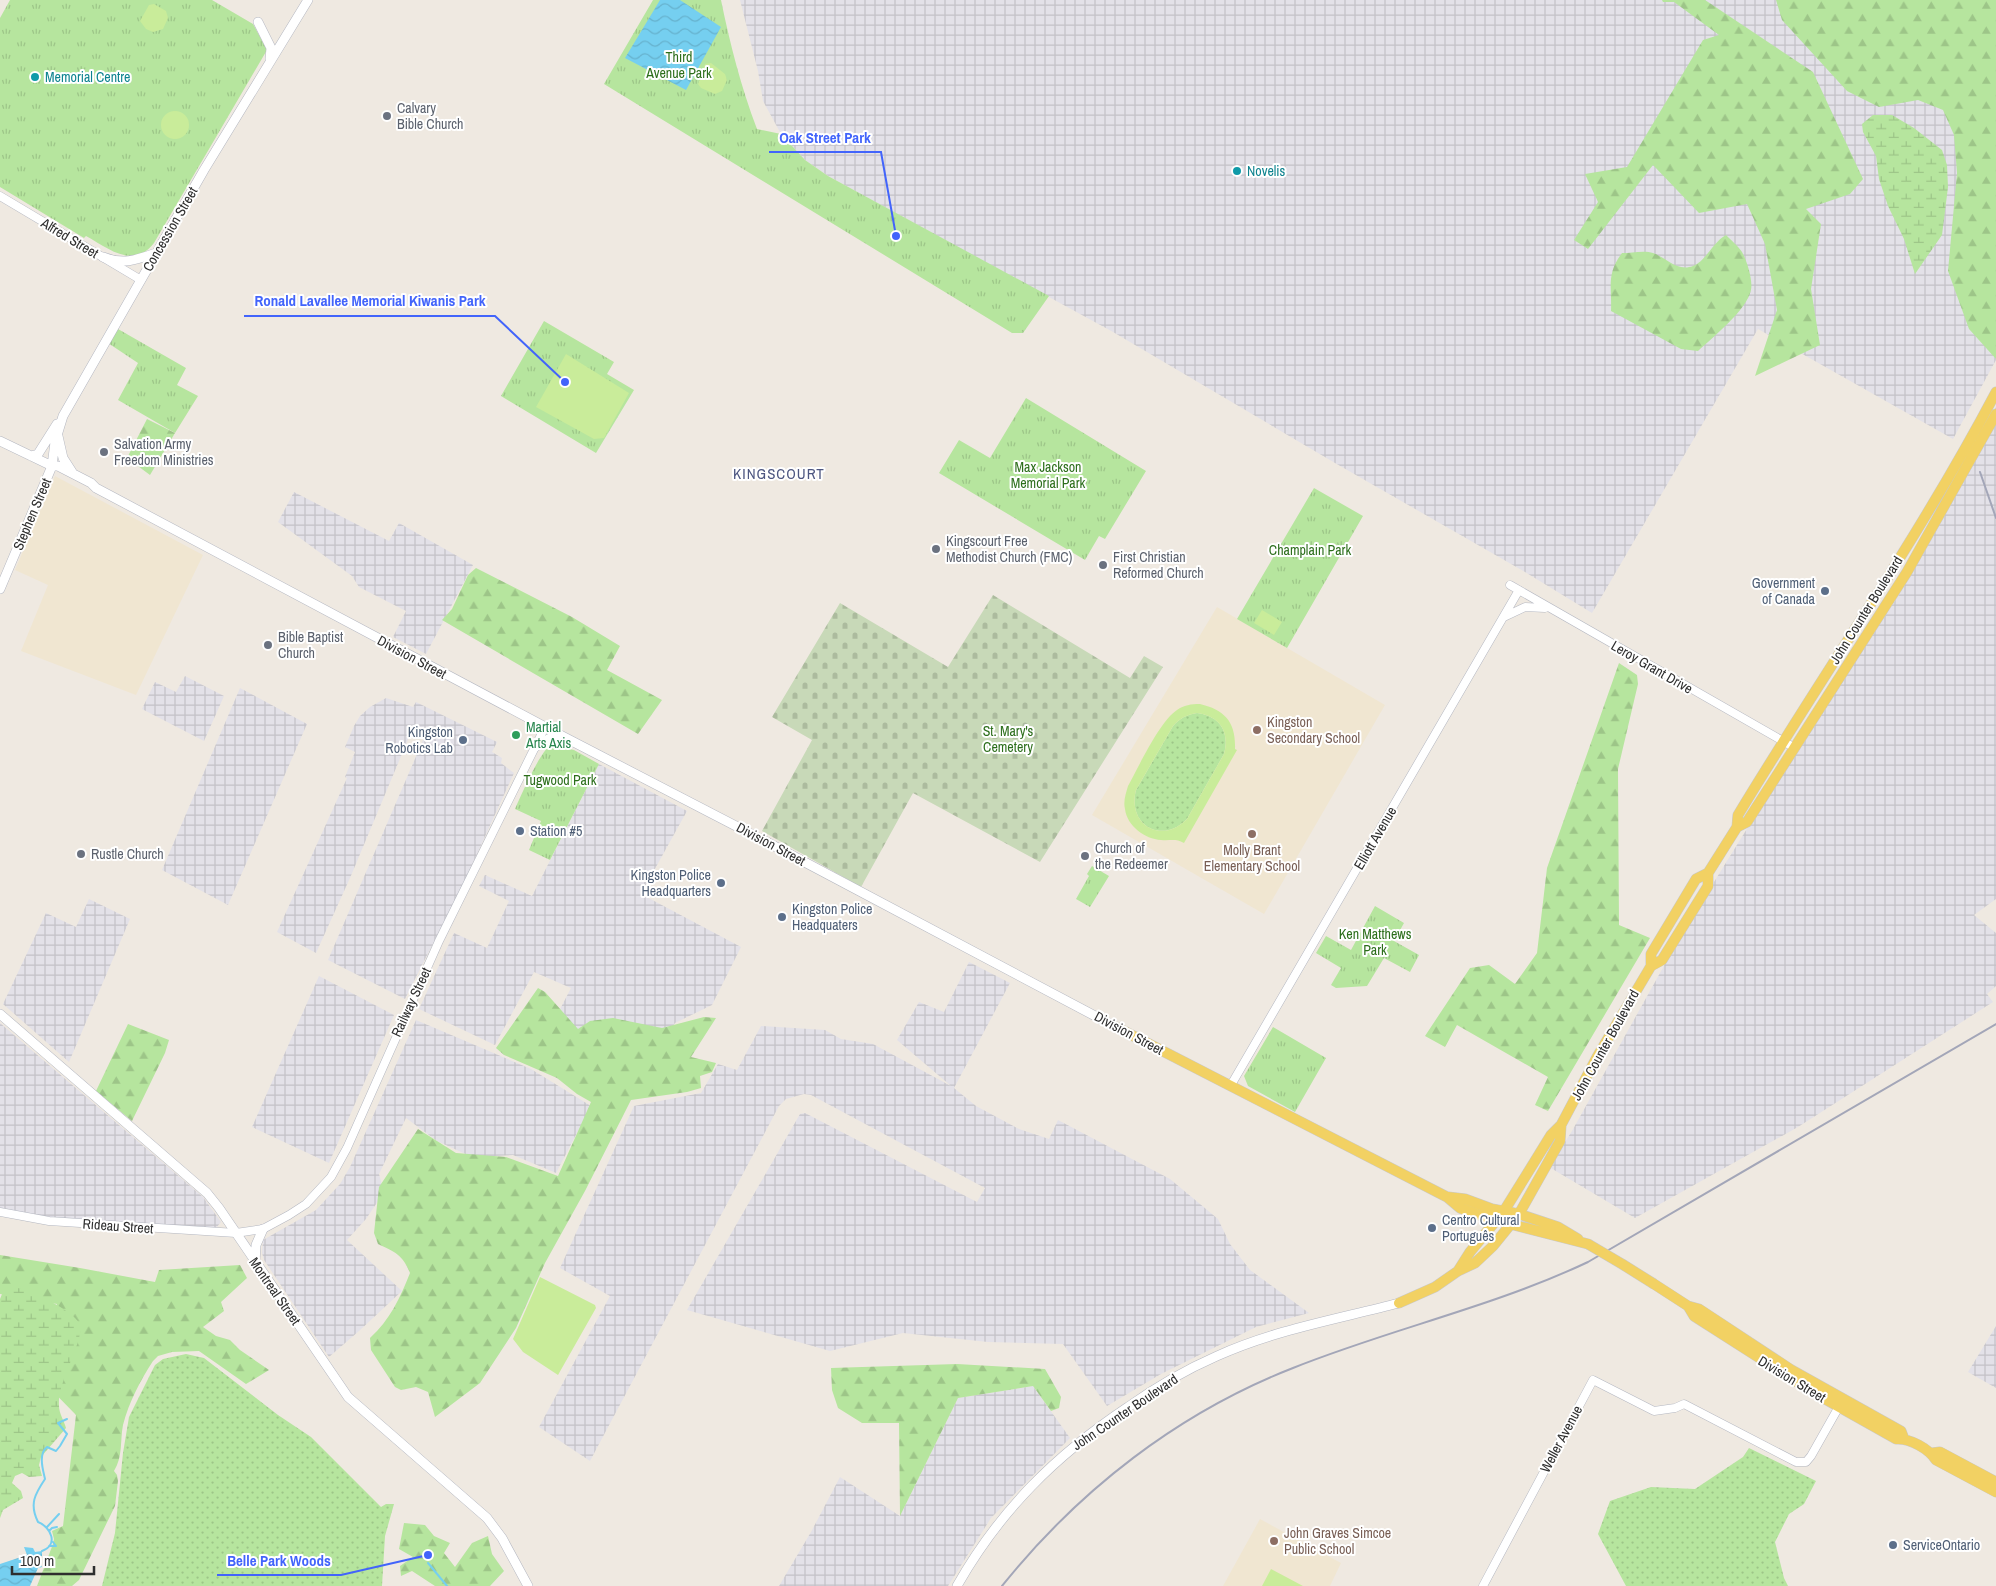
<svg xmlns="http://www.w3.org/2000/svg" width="1996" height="1586" viewBox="0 0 1996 1586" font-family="'Archivo Narrow',sans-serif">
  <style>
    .industrial { fill: url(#industrial-grid) }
    .education { fill: #f0e6d1 }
    .grass { fill: url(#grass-dots) }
    .forest { fill: url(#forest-firs) }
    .wetland { fill: url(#wetland-marsh) }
    .cemetery { fill: url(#cemetery-stones) }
    .park { fill: url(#park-tufts) }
    .pitch { fill: #c9ec9a; fill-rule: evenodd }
    .water { fill: url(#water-waves) }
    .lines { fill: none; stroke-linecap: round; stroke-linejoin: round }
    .stream { stroke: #75cff0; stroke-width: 2 }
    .tertiary-casing { stroke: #b4b7c1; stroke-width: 9 }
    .secondary-casing { stroke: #b4b7c1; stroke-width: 10 }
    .primary-casing { stroke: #c9c9c9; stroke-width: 11 }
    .tertiary { stroke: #fff; stroke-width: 8 }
    .secondary { stroke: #fff; stroke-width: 9 }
    .primary { stroke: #f2d163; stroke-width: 10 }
    .rail { stroke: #a3a6b8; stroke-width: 2 }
    .primary-bridge-casing { stroke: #c9c9c9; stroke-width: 11; stroke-linecap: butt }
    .primary-bridge { stroke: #f2d163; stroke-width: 10 }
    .culture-dot { fill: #0f9aa8; stroke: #fff; stroke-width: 2 }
    .worship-dot { fill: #6b7280; stroke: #fff; stroke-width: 2 }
    .service-dot { fill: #5c6f8a; stroke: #fff; stroke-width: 2 }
    .education-dot { fill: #8d6e63; stroke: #fff; stroke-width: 2 }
    .leisure-dot { fill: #2e9e5b; stroke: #fff; stroke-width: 2 }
    .labels { text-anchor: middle; stroke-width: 4; stroke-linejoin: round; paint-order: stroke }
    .park-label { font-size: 14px; fill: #2c6e1b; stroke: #fff }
    .culture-label { font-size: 14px; fill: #0d838f; stroke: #fff; text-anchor: start }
    .worship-label { font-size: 14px; fill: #5b616d; stroke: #fff; text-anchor: start }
    .street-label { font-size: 14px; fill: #2e2e2e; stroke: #fff }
    .service-label { font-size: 14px; fill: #4e5e75; stroke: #fff; text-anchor: start }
    .education-label { font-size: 14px; fill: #785e54; stroke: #fff; text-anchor: start }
    .leisure-label { font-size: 14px; fill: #27864d; stroke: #fff; text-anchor: start }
    .neighbourhood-label { font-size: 15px; letter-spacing: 1px; fill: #4d5680; stroke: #fff }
    .leader { fill: none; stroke: #4264fb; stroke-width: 2 }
    .callout-dot { fill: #4264fb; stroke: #fff; stroke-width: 2 }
    .callout-label { font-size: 15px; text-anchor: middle; font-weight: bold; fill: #4264fb; stroke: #fff; stroke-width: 4; stroke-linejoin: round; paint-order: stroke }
  </style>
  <defs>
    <pattern id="industrial-grid" width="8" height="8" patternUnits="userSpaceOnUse" patternTransform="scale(1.25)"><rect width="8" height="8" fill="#e3e1e8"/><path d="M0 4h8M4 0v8" fill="none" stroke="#c3c1c7"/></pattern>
    <pattern id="grass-dots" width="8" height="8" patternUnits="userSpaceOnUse" patternTransform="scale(1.25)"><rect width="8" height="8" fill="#b6e59e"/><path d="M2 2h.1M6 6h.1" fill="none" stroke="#9dc588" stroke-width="1.8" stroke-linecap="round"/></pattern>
    <pattern id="forest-firs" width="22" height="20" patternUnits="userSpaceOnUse" patternTransform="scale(1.25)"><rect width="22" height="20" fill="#b6e59e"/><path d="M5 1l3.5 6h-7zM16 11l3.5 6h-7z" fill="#9dc588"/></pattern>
    <pattern id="wetland-marsh" width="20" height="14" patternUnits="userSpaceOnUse" patternTransform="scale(1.25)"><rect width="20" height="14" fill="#b6e59e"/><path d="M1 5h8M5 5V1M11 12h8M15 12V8" fill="none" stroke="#9dc588"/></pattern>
    <pattern id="cemetery-stones" width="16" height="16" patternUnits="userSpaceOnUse" patternTransform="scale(1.25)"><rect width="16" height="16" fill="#c8d9b8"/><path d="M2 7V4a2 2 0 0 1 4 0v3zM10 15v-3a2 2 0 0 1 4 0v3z" fill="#acbb9e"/></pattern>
    <pattern id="park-tufts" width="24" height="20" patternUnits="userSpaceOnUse" patternTransform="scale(1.25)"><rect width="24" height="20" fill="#b6e59e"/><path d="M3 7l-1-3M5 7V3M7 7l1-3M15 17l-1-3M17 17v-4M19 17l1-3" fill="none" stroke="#9dc588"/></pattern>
    <pattern id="water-waves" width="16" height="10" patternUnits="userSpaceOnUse" patternTransform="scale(1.25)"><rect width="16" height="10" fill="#75cff0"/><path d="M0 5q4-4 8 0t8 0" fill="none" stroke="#66b2ce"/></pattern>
  </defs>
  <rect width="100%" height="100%" fill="#efe9e1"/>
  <path class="industrial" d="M740 0H1996V360L1953 439 1758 329 1592 613 1525 572 1335 463 1113 332 828 176 805 160 781 134 763 101 758 71Z
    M1996 407V899L1974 915 1996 933V986L1987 994 1993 1002 1798 1127 1635 1218 1549 1167 1572 1131 1680 937 1769 793 1902 590Z
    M294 492 389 541 399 523 473 565 426 654 393 637 406 611 359 587 352 576 278 522Z
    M185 676 224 696 204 741 142 709 155 682 176 692Z
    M240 688 307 724 228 905 162 870Z
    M386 698 413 707 416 702 497 742 492 752 502 758 501 763 514 773 466 878 405 999 328 960 424 738 412 730 350 878 316 953 277 932 347 778 345 777 355 752 345 747 354 726 360 716 370 707Z
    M599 764 687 811 641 894 741 947 712 1005 675 1023 625 1106 533 1061 571 988 534 972 495 1045 419 1009 454 933 487 948 509 901 479 886 485 875 532 896Z
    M89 899 130 919 69 1062 3 1004 46 913 76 927Z
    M969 962 1010 983 954 1088 976 1106 1019 1129 1049 1139 1058 1120 1170 1179 1218 1219 1230 1244 1250 1270 1309 1313 1256 1327 1161 1374 1107 1406 1063 1344 988 1342 903 1333 830 1351 687 1310 800 1114 805 1113 977 1202 985 1188 811 1095 804 1094 786 1099 779 1106 590 1461 539 1427 610 1296 560 1268 634 1106 701 1093 718 1064 737 1070 761 1026 825 1030 841 1039 873 1044 951 1086 897 1040 919 1002 944 1012Z
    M319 976 394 1015 329 1163 252 1127Z
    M416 1020 531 1069 591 1106 556 1173 513 1155 472 1157 437 1141 406 1118 379 1174 384 1192 366 1219 347 1240 402 1291 359 1331 329 1357 264 1260 262 1253 263 1240 316 1210 340 1184 350 1167Z
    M0 1023 203 1197 221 1222 216 1228 113 1224 37 1217 0 1210Z
    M1996 1326V1388L1968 1372Z
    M1033 1386 1070 1438 991 1518 948 1586H779L811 1532 840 1477 900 1516 958 1398Z"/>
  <path class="education" d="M55 476 203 555 136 695 21 651 48 585 15 570Z
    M1217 607 1385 705 1264 914 1092 815Z
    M1260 1519 1341 1563 1330 1586H1223Z"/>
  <path class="grass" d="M1197 713C1220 716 1230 732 1224 754L1187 819C1162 845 1127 825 1136 790L1173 726C1180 718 1186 715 1197 713Z
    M186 1354 204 1358 278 1415 311 1437 381 1507 386 1504H394L385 1536 382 1586H102L115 1533 123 1453 129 1417 155 1365 163 1359Z
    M1749 1448 1816 1481 1804 1504 1789 1514 1775 1542 1784 1578 1788 1586H1626L1598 1534 1610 1501 1651 1487 1695 1489 1743 1457Z"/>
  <path class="forest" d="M1662 0H1705L1813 72 1863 179 1850 194 1806 209 1821 224 1811 289 1820 345 1755 376 1777 310 1765 244 1747 204 1699 213 1653 165 1588 249 1574 240 1598 202 1585 174 1627 167 1703 40 1719 35 1674 2H1663Z
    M1776 0H1996V359L1969 329 1948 271 1957 173 1954 135 1943 110 1918 100 1879 107 1847 91 1782 20Z
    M1726 235C1731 240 1738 246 1742 252 1747 261 1753 280 1751 290 1747 310 1713 337 1698 351L1681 349 1611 311C1612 287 1606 274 1622 253 1631 253 1645 250 1653 253 1667 258 1677 272 1693 266 1706 261 1712 243 1726 235Z
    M147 419 175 433 150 475 127 458Z
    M476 568 572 617 620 646 607 670 662 700 638 734 442 620 452 609 468 575Z
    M1619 663 1637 675 1638 684 1618 769 1619 925 1650 938 1548 1111 1535 1105 1548 1077 1457 1025 1445 1047 1425 1036 1470 968 1489 965 1515 984 1537 953 1547 868Z
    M538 988 545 992 578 1029 590 1021 613 1018 662 1028 704 1017 716 1018 691 1057 716 1063 712 1072 700 1076 701 1088 687 1092 631 1100 585 1191 545 1263 516 1328 480 1383 435 1417 428 1392 416 1387 401 1390 395 1387 371 1350 370 1338C390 1320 400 1298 410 1273 403 1255 395 1252 378 1244L374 1233 379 1187 418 1129 456 1153 506 1157 558 1176 591 1102 577 1094 557 1078 504 1055 496 1048Z
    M128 1024 169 1040 165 1053 132 1121 96 1091Z
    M0 1255 80 1268 155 1282 159 1270 240 1265 247 1278 221 1302 224 1311 203 1327 216 1336 230 1340 240 1350 269 1370 246 1384 199 1351 172 1352 158 1356 153 1361C140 1381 129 1402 123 1425 120 1440 123 1457 114 1471L117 1475 118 1481 115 1506 79 1580 72 1586H37L53 1544 54 1539 52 1531 63 1526 76 1415 33 1371 52 1332 57 1304 0 1294Z
    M957 1364 1045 1369 1061 1397 1059 1408 1051 1411 1033 1386 958 1398 900 1516 899 1423H862L838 1408 832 1390 831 1368Z
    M404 1523 425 1525 434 1536 450 1543 444 1553 455 1567 472 1543 488 1536 492 1554 504 1571 490 1586H435L412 1571 401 1576 400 1566 413 1557 399 1549Z"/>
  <path class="wetland" d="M1873 115H1892L1914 128 1942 150 1947 165 1948 187 1942 235 1915 274 1904 239 1888 206 1879 179 1876 156 1863 132 1862 124Z
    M7 1286C13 1287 20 1288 26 1290 37 1294 77 1313 80 1325 84 1341 57 1382 59 1406 59 1413 64 1421 66 1428L41 1457 39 1465 42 1476 29 1477 22 1473 15 1476 12 1483 21 1491 23 1498 3 1510 0 1518V1299L4 1289Z"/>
  <path class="cemetery" d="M993 595 1130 678 1144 656 1163 667 1040 862 913 793 861 887 762 831 812 740 772 717 840 603 948 667Z"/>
  <path class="park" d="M10 0H212L253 24 267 50 154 243C133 270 108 248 86 236L84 238 0 187V18Z
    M653 0H721C730 44 741 87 757 129L781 134 805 160 828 176 1049 296 1023 333H1012L604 84Z
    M544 321 614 362 607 374 634 390 596 453 501 396Z
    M118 329 186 368 177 385 198 396 175 433 118 400 138 363 108 343Z
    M1026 398 1146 471 1105 539 1099 536 1085 560 939 473 959 440 990 458Z
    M1314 488 1363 516 1287 648 1237 619Z
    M551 745 574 750 599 764 550 860 529 850 541 821 515 809C521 796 540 751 551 745Z
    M1092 866 1109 876 1090 907 1076 899 1089 876 1087 874Z
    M1375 906 1404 923 1394 941 1419 955 1410 972 1384 958 1367 986 1336 988 1331 985 1341 968 1316 953 1326 936 1351 950Z
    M1273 1027 1326 1058 1295 1112 1248 1086 1244 1076Z"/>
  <path class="pitch" d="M154 4 166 11 168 18 163 29 153 32 146 29 140 21 149 5Z
    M711 63 725 74 727 80 722 91 715 94 701 88 698 84 705 64Z
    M161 125a14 14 0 1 1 28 0a14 14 0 1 1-28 0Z
    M566 354 629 393 604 438 594 439 536 407Z
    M1262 610 1282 622 1274 635 1254 623Z
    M1200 704C1225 710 1236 722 1235 749L1237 750 1184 843C1175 838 1171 841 1161 840 1145 839 1127 826 1125 809 1123 801 1126 793 1128 786 1139 766 1160 721 1177 710 1184 705 1191 704 1200 704ZM1197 713C1220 716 1230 732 1224 754L1187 819C1162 845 1127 825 1136 790L1173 726C1180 718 1186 715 1197 713Z
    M540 1277 595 1305 596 1308 558 1375 523 1352 513 1339Z
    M1271 1569 1303 1586H1262Z"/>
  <path class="water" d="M660 0H680L721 27 686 90 625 58Z
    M24 1547 33 1548 35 1552 42 1551V1556L39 1557V1562L42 1567 38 1568 30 1586H0V1564L27 1555Z"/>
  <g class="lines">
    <path class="stream" d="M47 1527 59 1514
      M49 1531 52 1528 57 1527
      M49 1546H56L53 1542
      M42 1551C59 1545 51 1527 38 1522 29 1504 35 1494 45 1479 43 1470 38 1454 47 1447L56 1451 60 1446 67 1434 58 1423 67 1419
      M428 1563 447 1586"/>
    <g class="tertiary-casing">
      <path id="tertiary" d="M0 196 141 280
        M1510 585 1795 748
        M1504 617 1525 607 1545 608
        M1231 1085 1519 590
        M0 1212 49 1221 236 1233 263 1229 289 1215 306 1204 331 1177 347 1148 439 941 545 727
        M1483 1586 1593 1380 1654 1411 1675 1408 1684 1404 1796 1462H1806L1811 1456 1841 1403"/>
    </g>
    <g class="secondary-casing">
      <path id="secondary" d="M258 22 271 48 270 59
        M103 257C123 265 136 260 156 253
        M58 436 63 458 72 472
        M0 441 52 466H58L91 483 96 488 564 737 763 840 1114 1026
        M31 456 38 454 57 424
        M0 589 52 466 55 442 63 416 204 170 308 0
        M535 747 552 737H561
        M0 1014 207 1193 219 1208 348 1397 487 1518 502 1538 528 1586
        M255 1263 256 1245 263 1229
        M957 1586C1000 1510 1056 1455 1128 1407 1156 1387 1185 1370 1217 1356 1274 1330 1338 1319 1399 1303"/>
    </g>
    <g class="primary-casing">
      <path id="primary" d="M1737 827 1747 822 1907 572 1996 414
        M1651 966 1662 960 1708 886V873L1737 827 1738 815C1823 674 1919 538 1996 392
        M1114 1026 1447 1197 1460 1208 1487 1218 1588 1244
        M1448 1197 1465 1199 1492 1209 1519 1214 1558 1227 1578 1239
        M1458 1271 1470 1252 1504 1211 1551 1135 1561 1125 1597 1057 1651 966V954L1696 879 1708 873
        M1654 1284 1688 1306 1699 1309 1790 1369 1901 1431 1904 1439
        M1399 1303 1435 1287 1458 1271 1475 1263 1493 1246 1519 1214 1560 1141 1561 1125
        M1688 1306 1694 1316 1816 1394 1896 1439C1910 1438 1929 1449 1936 1460L1996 1492
        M1932 1453 1940 1452 1996 1482"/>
    </g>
    <use href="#tertiary" class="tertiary"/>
    <use href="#secondary" class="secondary"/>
    <use href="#primary" class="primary"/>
    <path class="rail" d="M1980 472 1996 518
      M1002 1586C1079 1490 1178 1413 1293 1368 1390 1329 1493 1307 1588 1262L1996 1024"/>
    <g class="primary-bridge-casing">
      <path id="primary-bridge" d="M1588 1244 1622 1264 1654 1284"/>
    </g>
    <use href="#primary-bridge" class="primary-bridge"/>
  </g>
  <g class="culture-dot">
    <circle cx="35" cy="77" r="5"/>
    <circle cx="1237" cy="171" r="5"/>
  </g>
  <g class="worship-dot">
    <circle cx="387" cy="116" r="5"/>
    <circle cx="104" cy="452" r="5"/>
    <circle cx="936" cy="549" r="5"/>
    <circle cx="1103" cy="565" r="5"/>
    <circle cx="268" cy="645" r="5"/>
    <circle cx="81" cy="854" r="5"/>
    <circle cx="1085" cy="856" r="5"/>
  </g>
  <g class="service-dot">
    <circle cx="1825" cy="591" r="5"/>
    <circle cx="463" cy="740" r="5"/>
    <circle cx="520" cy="831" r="5"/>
    <circle cx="721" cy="883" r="5"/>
    <circle cx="782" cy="917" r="5"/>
    <circle cx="1432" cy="1228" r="5"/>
    <circle cx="1893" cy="1545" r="5"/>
  </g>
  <g class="education-dot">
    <circle cx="1257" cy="730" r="5"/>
    <circle cx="1252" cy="834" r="5"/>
    <circle cx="1274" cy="1541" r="5"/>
  </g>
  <circle class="leisure-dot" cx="516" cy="735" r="5"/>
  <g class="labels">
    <g class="park-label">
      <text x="679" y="62">Third<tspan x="679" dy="16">Avenue Park</tspan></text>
      <text x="1048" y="472">Max Jackson<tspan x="1048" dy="16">Memorial Park</tspan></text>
      <text x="1310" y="555">Champlain Park</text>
      <text x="1008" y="736">St. Mary's<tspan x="1008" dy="16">Cemetery</tspan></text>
      <text x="560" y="785">Tugwood Park</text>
      <text x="1375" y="939">Ken Matthews<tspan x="1375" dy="16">Park</tspan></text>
    </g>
    <g class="culture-label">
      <text x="45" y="82">Memorial Centre</text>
      <text x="1247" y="176">Novelis</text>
    </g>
    <g class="worship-label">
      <text x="397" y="113">Calvary<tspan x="397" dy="16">Bible Church</tspan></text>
      <text x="114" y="449">Salvation Army<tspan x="114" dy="16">Freedom Ministries</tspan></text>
      <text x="946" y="546">Kingscourt Free<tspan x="946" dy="16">Methodist Church (FMC)</tspan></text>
      <text x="1113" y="562">First Christian<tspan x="1113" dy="16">Reformed Church</tspan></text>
      <text x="278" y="642">Bible Baptist<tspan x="278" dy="16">Church</tspan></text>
      <text x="1095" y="853">Church of<tspan x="1095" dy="16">the Redeemer</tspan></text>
      <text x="91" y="859">Rustle Church</text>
    </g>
    <g class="street-label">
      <text transform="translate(170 229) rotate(-60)" y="5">Concession Street</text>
      <text transform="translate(70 238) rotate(31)" y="5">Alfred Street</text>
      <text transform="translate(32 514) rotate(-67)" y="5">Stephen Street</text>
      <text transform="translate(1866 610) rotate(-58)" y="5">John Counter Boulevard</text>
      <text transform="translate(412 657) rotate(28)" y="5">Division Street</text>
      <text transform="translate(1652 667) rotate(30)" y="5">Leroy Grant Drive</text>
      <text transform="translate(1375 838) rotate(-60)" y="5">Elliott Avenue</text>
      <text transform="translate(771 844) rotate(28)" y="5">Division Street</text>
      <text transform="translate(411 1002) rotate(-65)" y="5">Railway Street</text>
      <text transform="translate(1129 1033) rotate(28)" y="5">Division Street</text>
      <text transform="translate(1605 1045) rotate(-61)" y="5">John Counter Boulevard</text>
      <text transform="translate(118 1226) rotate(4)" y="5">Rideau Street</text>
      <text transform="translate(275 1291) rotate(55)" y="5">Montreal Street</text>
      <text transform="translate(1792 1379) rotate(31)" y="5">Division Street</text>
      <text transform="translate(1125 1412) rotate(-34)" y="5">John Counter Boulevard</text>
      <text transform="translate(1561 1439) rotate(-62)" y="5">Weller Avenue</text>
    </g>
    <g class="service-label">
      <text x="1815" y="588" text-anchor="end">Government<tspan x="1815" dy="16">of Canada</tspan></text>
      <text x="453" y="737" text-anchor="end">Kingston<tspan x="453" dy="16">Robotics Lab</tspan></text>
      <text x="530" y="836">Station #5</text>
      <text x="711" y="880" text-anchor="end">Kingston Police<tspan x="711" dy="16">Headquarters</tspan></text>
      <text x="792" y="914">Kingston Police<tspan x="792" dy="16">Headquaters</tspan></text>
      <text x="1442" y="1225">Centro Cultural<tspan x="1442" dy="16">Português</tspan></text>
      <text x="1903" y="1550">ServiceOntario</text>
    </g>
    <g class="education-label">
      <text x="1267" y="727">Kingston<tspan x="1267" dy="16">Secondary School</tspan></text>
      <text x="1252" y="855" text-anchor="middle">Molly Brant<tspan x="1252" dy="16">Elementary School</tspan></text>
      <text x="1284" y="1538">John Graves Simcoe<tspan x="1284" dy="16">Public School</tspan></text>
    </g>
    <g class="leisure-label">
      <text x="526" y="732">Martial<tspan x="526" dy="16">Arts Axis</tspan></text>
    </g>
    <g class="neighbourhood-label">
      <text x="779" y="479">KINGSCOURT</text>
    </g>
  </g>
  <path class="leader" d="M896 236L881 152H769M565 382L495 316H244M428 1555L341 1575H217"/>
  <g class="callout-dot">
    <circle cx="896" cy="236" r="5"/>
    <circle cx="565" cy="382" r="5"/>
    <circle cx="428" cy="1555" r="5"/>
  </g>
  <g class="callout-label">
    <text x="825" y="143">Oak Street Park</text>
    <text x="370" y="306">Ronald Lavallee Memorial Kiwanis Park</text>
    <text x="279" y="1566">Belle Park Woods</text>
  </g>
  <path d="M12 1566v8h82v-8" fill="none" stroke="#2e2e2e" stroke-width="2.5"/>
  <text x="20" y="1566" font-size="15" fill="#2e2e2e" stroke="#ffffff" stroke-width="4" paint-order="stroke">100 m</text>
</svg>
